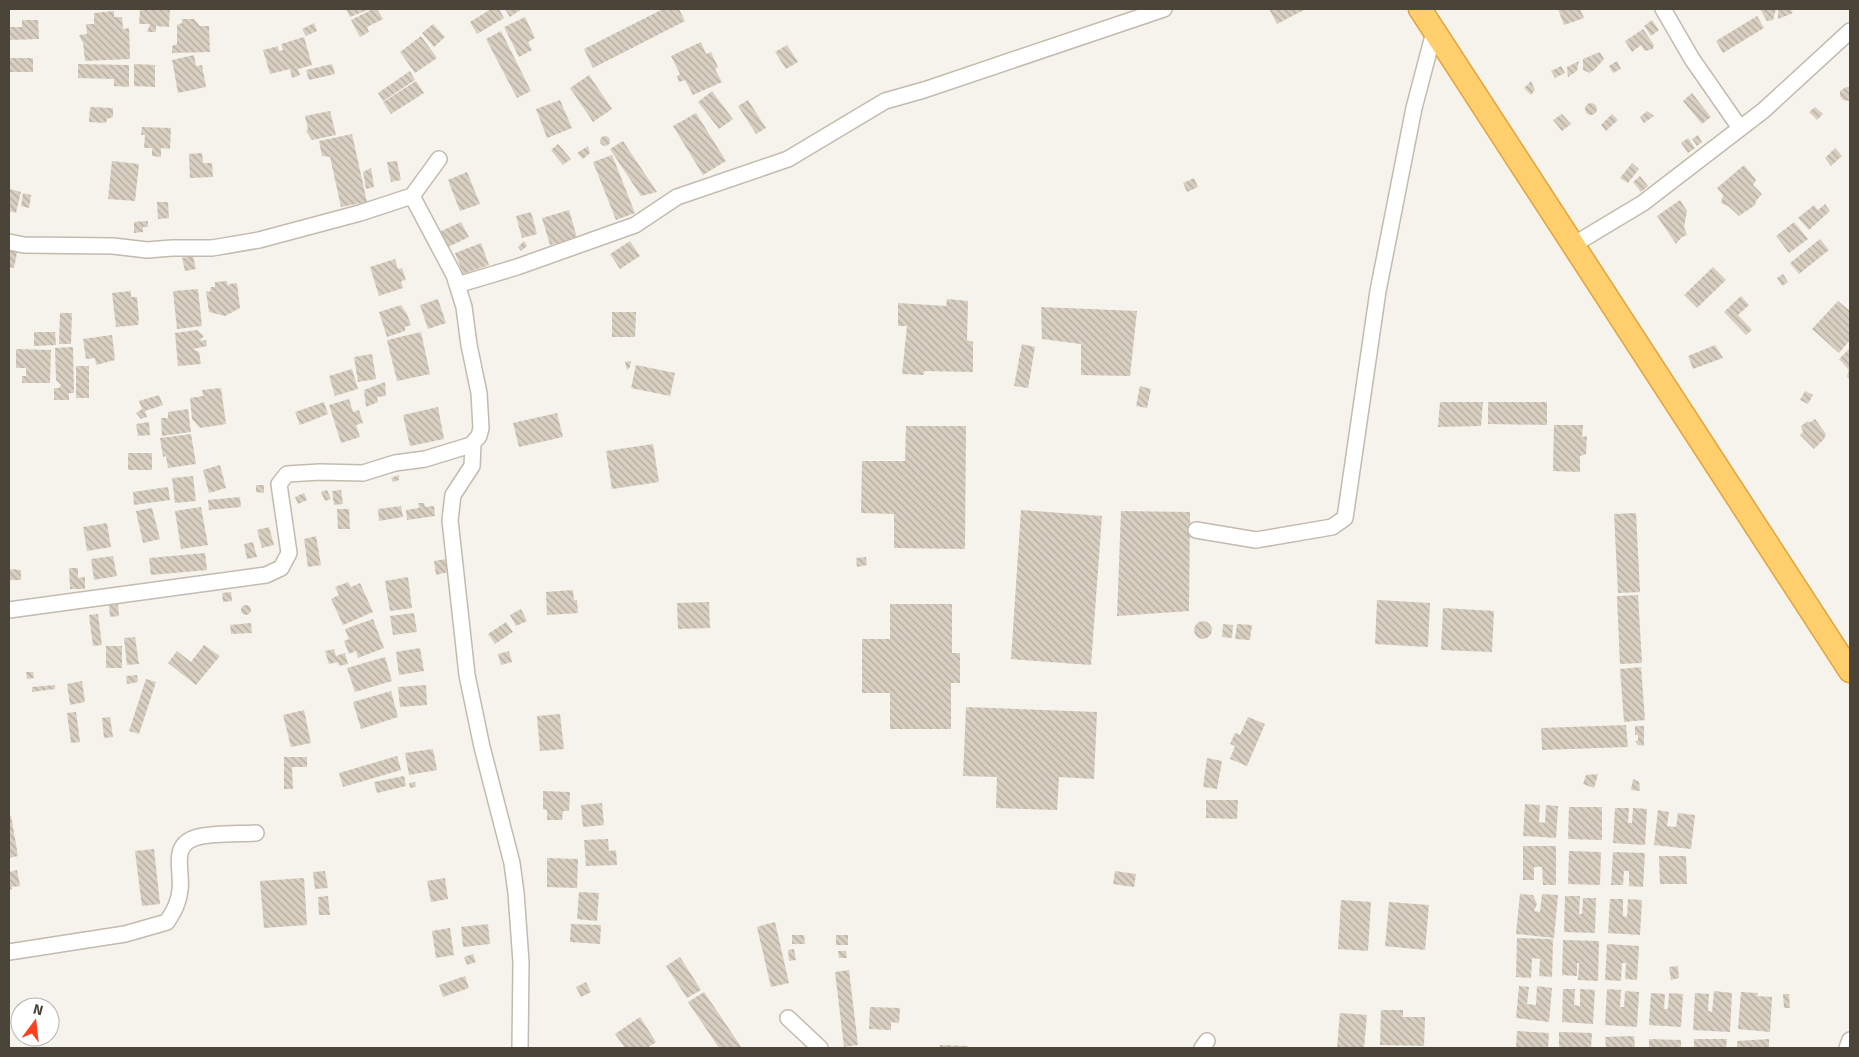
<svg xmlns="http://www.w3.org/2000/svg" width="1859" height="1057" viewBox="0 0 1859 1057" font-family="Signika,sans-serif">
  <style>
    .building { fill: url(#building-back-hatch) }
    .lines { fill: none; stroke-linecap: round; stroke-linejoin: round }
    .minor-casing { stroke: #c2bbae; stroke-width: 18 }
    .highway-casing { stroke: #e0a43c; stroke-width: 25 }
    .minor { stroke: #fff; stroke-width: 15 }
    .highway { stroke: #ffcf6e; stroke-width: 22 }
  </style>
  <defs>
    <pattern id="building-back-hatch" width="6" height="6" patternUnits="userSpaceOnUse" patternTransform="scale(1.25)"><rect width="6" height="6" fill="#d8cfc1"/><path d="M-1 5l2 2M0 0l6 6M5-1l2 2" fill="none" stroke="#b1aa9e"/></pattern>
  </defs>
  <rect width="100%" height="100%" fill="#f6f3ec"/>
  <path class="building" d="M140 9H170L169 27 156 26V32H147L150 24H139Z
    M346 9H370L350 17Z
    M373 9H377L383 19 367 27 369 32 360 37 351 20Z
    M491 9H499L504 18 477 34 470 22Z
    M505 9H522L510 17Z
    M663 9H679L685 21 593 68 584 49Z
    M1269 9H1306L1277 24Z
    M1558 9H1580L1584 18 1564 25Z
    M1760 9H1776L1773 20 1767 21Z
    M1778 9H1790L1793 13 1778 19Z
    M114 11V17H122L123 29 129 28 130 59 85 61 83 43 79 35 87 34 86 24H94V13Z
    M1757 16 1764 28 1723 53 1716 41Z
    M525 17 535 38 528 42 532 50 519 57 504 27Z
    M182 19H194L200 26H209L210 52 172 53V46L177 44V25L182 23Z
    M22 20H38L39 39 9 40V27H22Z
    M1652 20 1659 30 1651 36 1644 26Z
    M314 23 317 31 306 36 302 29Z
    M433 24 445 37 434 47 422 33Z
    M1643 29 1654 45 1653 49 1645 51 1641 45 1632 52 1625 41Z
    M501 31 531 91 517 98 486 39Z
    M421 36 437 58 415 73 400 52Z
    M304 37 312 65 298 69 300 75 292 78 290 69 270 74 263 50 278 46 279 51 283 50 281 44Z
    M701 42 706 54 711 52 718 67 715 69 722 82 693 95 685 80 679 82 677 76 680 74 671 56Z
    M787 45 798 62 786 69 775 52Z
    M1600 52 1604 59 1595 69 1590 73 1583 70V59Z
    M194 55 196 66 202 65 206 87 178 93 172 60Z
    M9 58H33V72H9Z
    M1579 61 1577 71 1568 77 1567 67Z
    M1617 61 1621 69 1613 73 1609 66Z
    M78 64 129 65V87L114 86V79L78 78Z
    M134 64 155 65V87L134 86Z
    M332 64 335 74 309 80 306 70Z
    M1561 66 1565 73 1555 78 1551 71Z
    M410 71 415 80 383 101 378 93Z
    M589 75 612 109 593 122 570 88Z
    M416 81 424 93 391 114 383 102Z
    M1531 81 1535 90 1531 95 1524 88Z
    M1846 87H1850V101L1843 100 1840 96V91Z
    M712 91 733 119 719 129 698 102Z
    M1692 93 1711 117 1702 124 1683 101Z
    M560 100 572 128 547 138 536 109Z
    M748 100 766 128 756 134 738 106Z
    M1585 109a6 6 0 1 1 12 0a6 6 0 1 1-12 0Z
    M90 107 113 108V117L107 119 106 123 89 122Z
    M1815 107 1823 114 1817 120 1809 112Z
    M330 111 336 135 312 140 306 131 308 129 305 116Z
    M1647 111 1654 116 1644 123 1640 117Z
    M696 113 726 161 703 175 673 126Z
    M1562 114 1571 124 1562 131 1553 120Z
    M1612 114 1618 120 1606 131 1601 125Z
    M142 127 171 128 170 149 161 148V157L152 156V148H144L145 135H141Z
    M352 134 367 202 341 207 330 157 322 156 319 141Z
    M1698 135 1702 142 1697 146 1692 139Z
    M600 141a5 5 0 1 1 10 0a5 5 0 1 1-10 0Z
    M1688 138 1695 148 1688 153 1681 143Z
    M623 141 657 192 641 196 610 149Z
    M558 144 571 159 563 165 551 150Z
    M588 146 590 153 583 159 577 153Z
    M1835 148 1842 156 1831 166 1825 158Z
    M202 153 203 163H212L213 177 190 178 189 154Z
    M612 155 635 213 616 220 593 162Z
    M112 161 139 164 135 201 108 199Z
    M397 161 401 180 391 182 387 162Z
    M1632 163 1639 169 1628 183 1620 178Z
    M1744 165 1756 180 1753 185 1762 194 1756 201 1755 205 1739 216 1728 206 1721 203 1723 195 1717 188Z
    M371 168 374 187 366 189 363 172Z
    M467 172 480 204 460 211 448 180Z
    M1640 176 1648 186 1641 192 1633 182Z
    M1194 178 1198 187 1187 192 1183 183Z
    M10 189 21 192 16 213 9 211Z
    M23 193 31 195 29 208 21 206Z
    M1680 200 1687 211 1684 227 1687 235 1682 237 1676 244 1657 216Z
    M157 202H168L169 218 158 219Z
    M1825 204 1830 211 1809 230 1798 218 1814 205 1818 210Z
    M569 210 577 238 550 245 542 218Z
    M531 212 537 234 522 238 516 216Z
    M148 221V227H143V232L134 233V222Z
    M461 222 469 237 446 248 439 232Z
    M1794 222 1808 239 1789 253 1776 236Z
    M1820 239 1829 250 1799 274 1790 263Z
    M524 241 527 246 521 251 518 247Z
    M630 241 640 256 620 269 610 254Z
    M481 243 489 265 463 274 455 253Z
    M9 246 18 248 14 268 9 267Z
    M193 256 196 269 185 271 182 258Z
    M395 259 398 269 402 268 406 280 401 281 403 288 379 296 370 267Z
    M1713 267 1726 280 1697 308 1684 295Z
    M1783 274 1788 282 1782 286 1777 278Z
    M227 281 228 286 229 285V284L237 283 240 308 225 316 209 312 206 291 210 292 211 287H215V282Z
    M198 289 202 326 177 329 173 291Z
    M131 291V297H137L139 319 138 325 116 327 112 293Z
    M1741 296 1749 305 1738 315 1752 330 1746 335 1724 312Z
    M438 299 446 323 428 329 420 305Z
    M947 299 968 301 967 340 973 342V372L924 371V375L902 374 907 326H898V303L946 306Z
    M1838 301 1850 311V340L1839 353 1812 329Z
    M401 305 407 314 411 325 405 327V331L387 337 379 312Z
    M1041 307 1137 311 1130 376 1081 375V344L1042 339Z
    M612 312H636L635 337H612Z
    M60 313H72L71 344H59Z
    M197 330 204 336 199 341 206 340 207 346 193 349 199 352 201 364 178 366 175 333Z
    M34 332H55L56 345 34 346Z
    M421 332 430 374 397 381 387 340Z
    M112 335 115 360 96 365 95 358 86 359 83 339Z
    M1022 344 1035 347 1028 388 1014 386Z
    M1715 345 1723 358 1693 369 1688 356Z
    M73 347 74 393H69V400H54V388H59L61 385 56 380 55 348Z
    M1850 348V380L1847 376 1849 370 1839 359Z
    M16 349 51 350 50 383H22V376H26V368H16Z
    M372 354 376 379 358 382 354 357Z
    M631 361 630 367 627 370 625 362Z
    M636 365 675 373 670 396 631 388Z
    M76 366H89V398H76Z
    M352 369 358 389 335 396 329 376Z
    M385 382 386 396 377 397 378 402 366 407 364 390Z
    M1140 386 1151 389 1147 408 1136 406Z
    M221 388 226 424 200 428 192 419 190 398 203 396 202 390Z
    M1805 391 1813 395 1808 404 1800 400Z
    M159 395 163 405 145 411 147 417 141 419 136 413 142 409 139 401Z
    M349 399 353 412 359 410 363 423 356 425 360 437 341 443 329 405Z
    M324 402 328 414 300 425 295 412Z
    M1440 402H1483L1481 426 1438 427Z
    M1488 402H1547V425L1488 424Z
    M438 407 444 439 410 446 403 415Z
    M188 409 191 432 162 436 161 418H168V412Z
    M557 413 563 437 519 447 513 423Z
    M1815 419 1826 434 1824 439 1814 449 1800 435 1803 432 1801 426 1808 421 1809 423Z
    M149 422 150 435 138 436 136 424Z
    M1554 425H1583L1582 437 1587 436 1586 454 1580 456V472L1553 471Z
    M906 426H966L965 549 894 548V514L861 513 862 461H905Z
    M191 434 196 464 168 468 166 456 163 457 160 438Z
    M653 444 659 482 612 489 606 451Z
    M128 453H152V470H128Z
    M220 465 226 488 209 493 203 470Z
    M399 475V480L393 482 391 478Z
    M193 476 196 501 175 503 172 478Z
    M256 485H264V493L256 492Z
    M168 487 170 500 134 505 133 492Z
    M327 490 331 499 325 501 321 492Z
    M341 490 343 504 334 505 332 491Z
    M304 493 307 500 298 504 295 497Z
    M240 497 241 507 209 510 208 500Z
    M418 503H424L425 507 434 506 435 516 407 520 406 510 419 508Z
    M401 506 403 517 379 521 378 509Z
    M201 507 208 545 181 549 175 511Z
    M152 508 160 539 143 543 136 511Z
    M337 509H349L350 529H338Z
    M1021 510 1102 516 1091 665 1011 659Z
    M1121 511 1190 512 1189 611 1117 616Z
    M1636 513 1640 592 1618 593 1614 514Z
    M107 523 111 547 87 551 83 527Z
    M269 527 274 545 262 548 257 530Z
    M316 536 321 565 308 567 304 539Z
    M253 542 257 557 247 559 244 544Z
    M205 553 207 570 151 575 149 558Z
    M113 556 117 576 94 580 91 559Z
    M866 557 867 565 857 567 856 558Z
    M446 559 448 572 436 575 434 561Z
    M69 568H78V578L85 577V589H70Z
    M9 569 21 570V580H9Z
    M408 577 412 608 390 611 385 581Z
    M348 582 351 587 360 583 373 612 343 625 331 599 339 595 335 587Z
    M573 590 574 600H577L578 613 547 615 546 592Z
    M231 592 232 601 223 602 222 593Z
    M1638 595 1642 663 1620 664 1617 596Z
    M1377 600 1430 603 1428 647 1375 644Z
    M709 602 710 628 678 629 677 603Z
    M118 604 119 616 110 617 109 605Z
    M890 604H952V653H960V683H951V729H890V693H862V639H890Z
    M241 610a5 5 0 1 1 10 0a5 5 0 1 1-10 0Z
    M1443 608 1494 611 1492 652 1441 650Z
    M521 609 527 621 516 626 510 615Z
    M414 613 417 632 393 635 390 616Z
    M98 614 102 645 93 646 89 615Z
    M373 619 384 648 358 658 356 651 349 654 344 641 349 639 345 629Z
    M1194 630a9 9 0 1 1 18 0a9 9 0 1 1-18 0Z
    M506 622 513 632 495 644 488 634Z
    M251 623 252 633 231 634 230 625Z
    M1223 624 1233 625 1232 638 1222 637Z
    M1237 624 1252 625 1250 640 1235 639Z
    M135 637 139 664 127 665 124 638Z
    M204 645 220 656 196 685 168 663 177 651 191 662Z
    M106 646H122V668H106Z
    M420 648 424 671 399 675 396 652Z
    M334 649 336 656 345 653 348 664 339 666 338 662 329 664 325 651Z
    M509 651 512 662 501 665 498 654Z
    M385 657 392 681 355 692 347 668Z
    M1641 667 1645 720 1624 722 1620 669Z
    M26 672H33L34 678 27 679Z
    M137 675 138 682 127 684 126 676Z
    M146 679 156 682 139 734 129 731Z
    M82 681 85 702 70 705 67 684Z
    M55 685V689L32 692V687Z
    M426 685 427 705 400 707 398 687Z
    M391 691 398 717 361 729 353 702Z
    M966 707 1097 712 1094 779 1059 777 1057 810 996 808 997 777 963 776Z
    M304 710 311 743 291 747 283 715Z
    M76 712 80 742 71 743 67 713Z
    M560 714 564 749 540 751 537 716Z
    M110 717 113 737 104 738 102 718Z
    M1248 717 1265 724 1247 766 1230 759 1235 746 1230 744 1235 733 1240 735Z
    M1626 725 1628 747 1542 750 1541 728Z
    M1635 726H1644V746L1638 745 1635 741 1638 740V735H1635Z
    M433 749 437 770 409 775 405 753Z
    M397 756 401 770 343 787 339 773Z
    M284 757H307V767H292L293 789H284Z
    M1207 758 1222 761 1217 789 1203 787Z
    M1598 774 1594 788 1583 784 1586 775Z
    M404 776 406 786 377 793 374 782Z
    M1633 779 1639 782 1640 791 1631 790Z
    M415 782 416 787 410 788 409 783Z
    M543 791 570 792 569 811H563L562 820H547V810L543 809Z
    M1206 800H1238L1237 819 1206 818Z
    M602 803 604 825 583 827 581 805Z
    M1525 804 1540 805 1539 822 1545 823 1546 805 1558 806 1556 838 1523 836Z
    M1569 807H1602V840L1568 839Z
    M1615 808H1629L1628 823H1632L1633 808 1647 809 1645 845 1613 843Z
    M1658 810 1669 812 1667 826 1676 827 1678 813 1695 815 1691 849 1654 845Z
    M9 816H11L18 856 9 858Z
    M608 839 609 851 616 850 617 865 586 866 584 840Z
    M1523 846H1556V885H1543L1542 867H1534V880H1523Z
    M154 849 160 904 142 906 135 851Z
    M1569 851 1601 852 1600 885 1568 884Z
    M1613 852 1645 853 1643 887 1629 886V871H1624L1623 885H1611Z
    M1659 856H1686L1687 884H1660Z
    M547 858 578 859 577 888 547 887Z
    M17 870 20 886 11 887 12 889 9 890V872Z
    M325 871 328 888 315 889 313 872Z
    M1115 871 1136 874 1134 887 1113 884Z
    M304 878 307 925 264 928 260 881Z
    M445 878 448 899 431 902 427 881Z
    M579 892 599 893 597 921 577 919Z
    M1520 894 1533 895 1537 904 1534 911 1540 912 1542 894 1558 895 1554 938 1516 934Z
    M328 896 330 915H319L318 897Z
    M1565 896H1580L1579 914H1582L1583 898H1596L1595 933 1564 932Z
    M1610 899H1623V916L1627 917 1628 899 1642 900 1640 935 1608 933Z
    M1341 900 1371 902 1368 951 1338 949Z
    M1389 902 1429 905 1425 950 1385 946Z
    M775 922 789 983 771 987 757 927Z
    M488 924 490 944 463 947 461 927Z
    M571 924 601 925 600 944 570 942Z
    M450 928 454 955 436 958 432 931Z
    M792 935H804L805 944H792Z
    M836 935H848V945H836Z
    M1517 938 1553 939 1552 977 1539 976 1540 959 1532 958 1531 978 1516 977Z
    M1563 940 1599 941 1598 981 1578 980 1579 963H1577V976L1562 975Z
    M1607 944 1639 946 1637 980 1625 979 1626 963H1622L1621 981 1605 980Z
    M794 949 796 960 789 961 788 950Z
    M838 951H846L847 958H839Z
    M473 954 476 962 467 965 464 957Z
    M680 957 701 990 687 998 666 966Z
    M1678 966 1679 978 1671 980 1669 967Z
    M849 970 858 1045 844 1047 835 972Z
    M465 976 469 988 443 997 439 985Z
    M586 982 591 992 581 997 576 987Z
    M1519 986 1529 987 1527 1004 1536 1005 1537 986 1552 988 1549 1022 1516 1018Z
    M1563 989H1575L1574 1005 1580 1006V989L1595 990 1593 1024 1562 1022Z
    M1607 989 1621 990 1620 1007H1624L1625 991 1639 992 1637 1027 1605 1025Z
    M1714 991 1732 993 1730 1032 1693 1030 1695 993 1709 994 1708 1011 1712 1012Z
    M704 992 742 1048H719L688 1002Z
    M1741 992 1758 993 1757 996 1772 997 1770 1032 1738 1029Z
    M1651 993 1665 994 1664 1009H1668L1669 993 1683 994 1681 1027 1649 1025Z
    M1783 994H1789L1790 1008H1784Z
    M870 1007 900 1008 899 1023 891 1022V1030L869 1029Z
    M1381 1010H1403V1017H1425L1424 1046 1380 1045Z
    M1340 1013 1367 1015 1364 1048H1337Z
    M640 1017 656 1042 647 1048H625L615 1034Z
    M1517 1031 1549 1033 1548 1048H1516Z
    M1559 1032 1592 1033 1591 1048H1559Z
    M1634 1036 1635 1048H1606L1605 1037Z
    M1649 1039 1681 1040V1048H1649Z
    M1694 1039H1727L1726 1048H1694Z
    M1769 1039V1048H1737V1041Z
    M940 1045 968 1046V1048H939Z"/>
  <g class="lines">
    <g class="minor-casing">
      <path id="minor" d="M1663 9 1692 59 1740 128
        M9 242 24 245 113 246 147 250 172 248H212L259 240 360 213 412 196 439 159
        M1573 245 1643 203 1764 110 1850 31
        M457 285 517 267 635 225 677 197 788 159 885 101 924 90 1164 9
        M473 444 472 466 453 495 450 520 467 675 482 747 512 863 516 893 521 962 520 1048
        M1196 530 1256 540 1332 527 1345 518 1378 291 1414 108 1434 32
        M9 610 266 575 281 568 289 553 279 484 287 474 320 472 363 473 395 463 425 459 471 445 479 436 481 428 479 393 469 345 464 307 454 275 412 196
        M9 952 125 934 167 922C174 911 179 902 180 890 183 871 169 844 198 837 215 833 238 834 256 833
        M788 1018 820 1048
        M1202 1048 1207 1041
        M1847 1048 1850 1040"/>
    </g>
    <g class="highway-casing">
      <path id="highway" d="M1420 9 1850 671"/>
    </g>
    <use href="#minor" class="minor"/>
    <use href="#highway" class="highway"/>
  </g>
  <rect width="1859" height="1057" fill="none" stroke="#4b4439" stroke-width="20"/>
  <g transform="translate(35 1022) rotate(15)"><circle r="24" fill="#ffffff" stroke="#b7b4b0"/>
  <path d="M0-4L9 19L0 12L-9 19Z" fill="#fc3f1d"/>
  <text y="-8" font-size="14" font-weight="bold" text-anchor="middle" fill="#4b4439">N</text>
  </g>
</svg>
